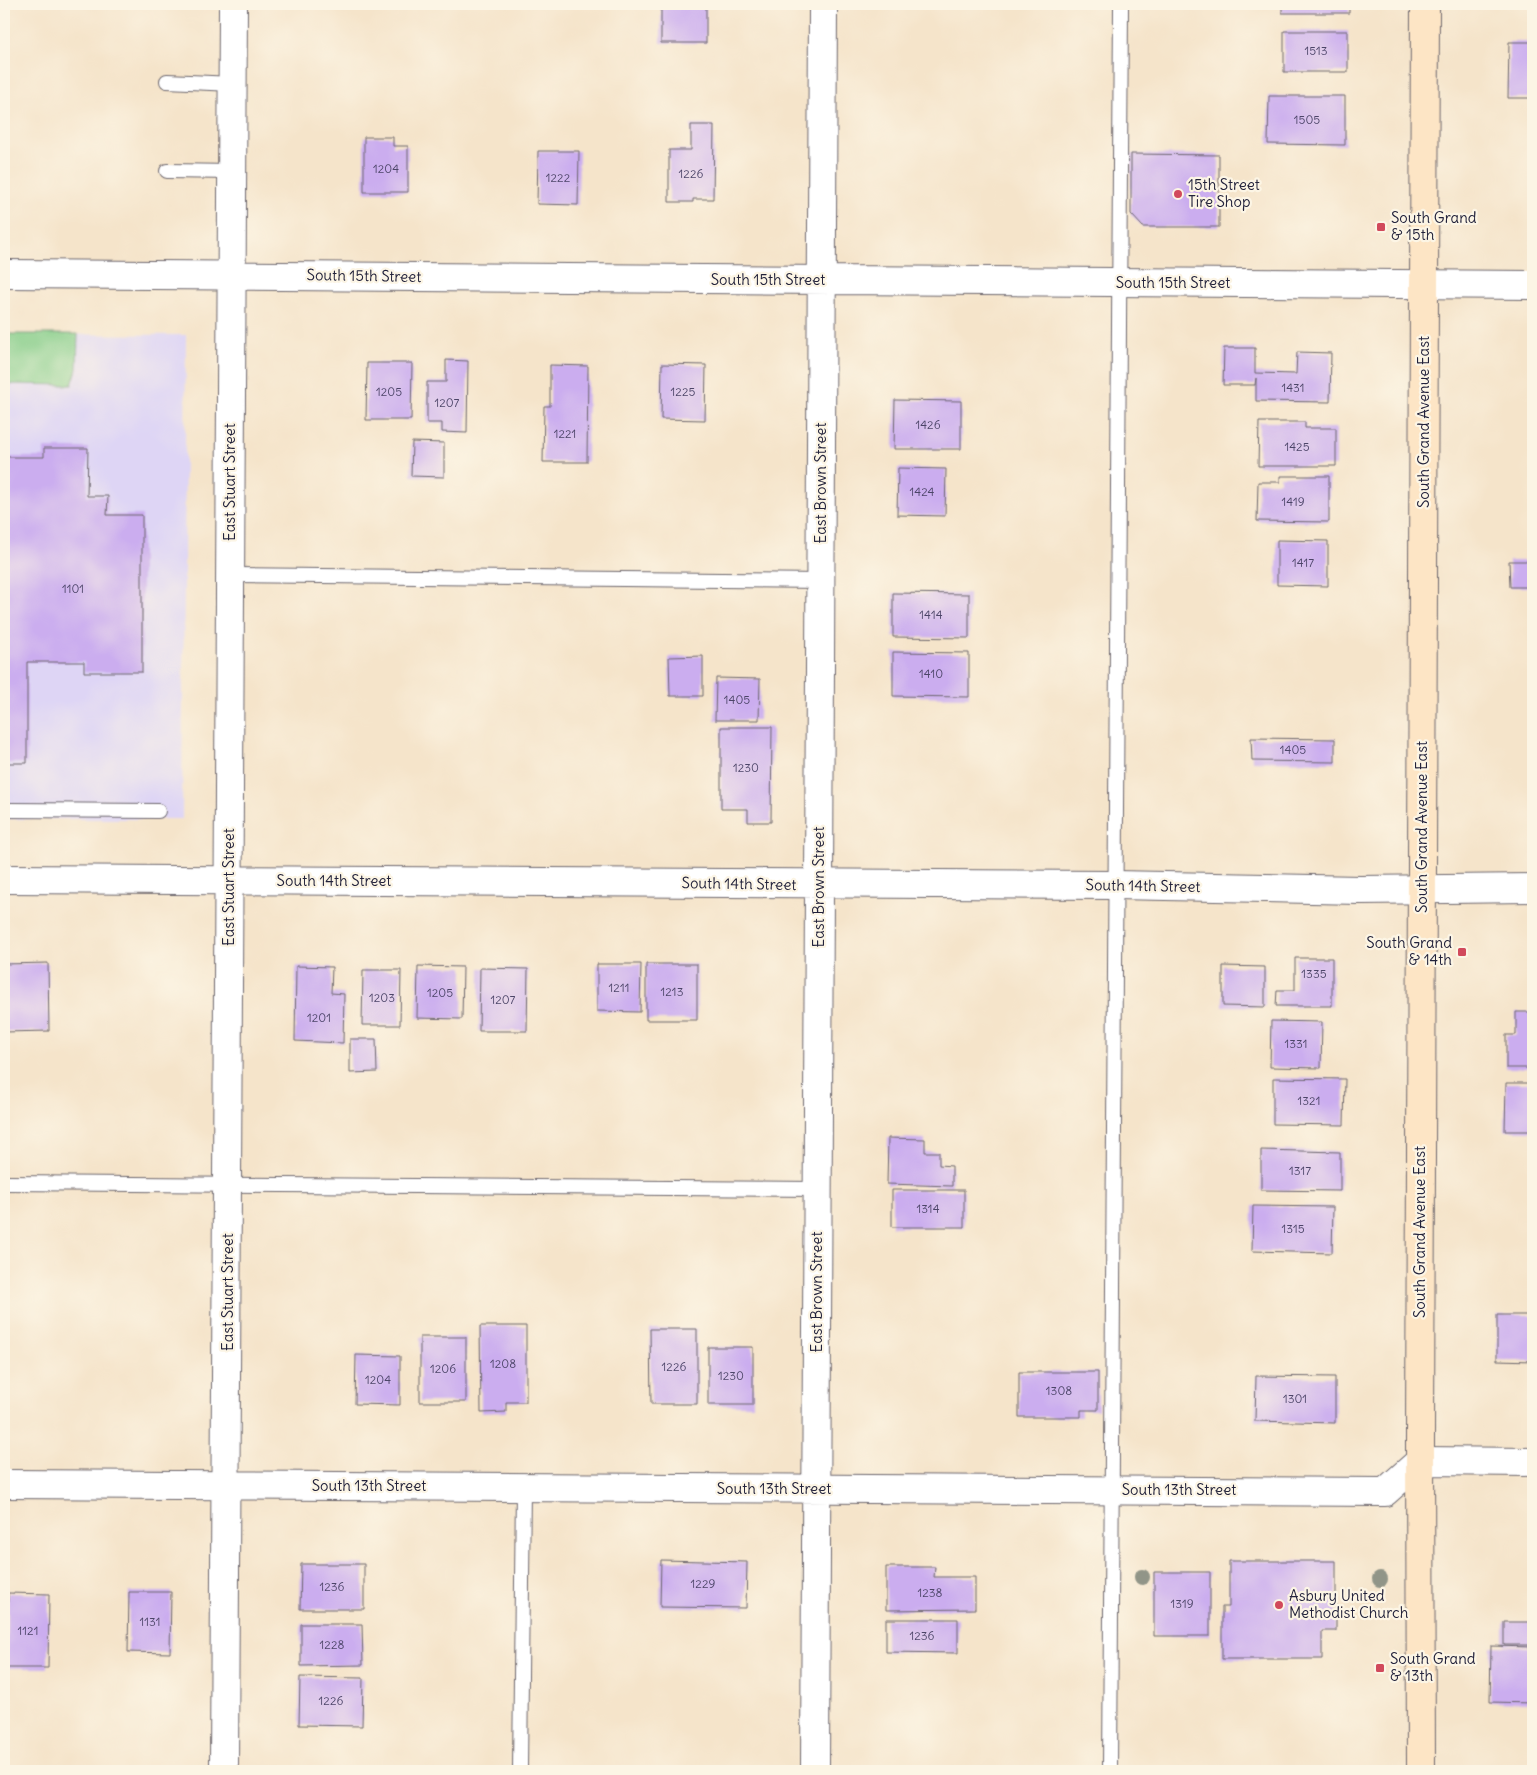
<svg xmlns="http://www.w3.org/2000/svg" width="1537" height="1775" viewBox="0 0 1537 1775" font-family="Delius,sans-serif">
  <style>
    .built { fill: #ded5f5 }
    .green { fill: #85cd89; stroke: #547862 }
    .building { fill: #cbadef }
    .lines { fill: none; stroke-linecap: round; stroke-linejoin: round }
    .service-casing { stroke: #6c666d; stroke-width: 16 }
    .minor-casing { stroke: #6c666d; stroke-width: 30 }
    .secondary-casing { stroke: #6c666d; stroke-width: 30 }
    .service { stroke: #fff; stroke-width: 14 }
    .minor { stroke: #fff; stroke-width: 28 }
    .secondary { stroke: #fde5c5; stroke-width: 28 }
    .tree { fill: #919588 }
    .poi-dot { fill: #d1495b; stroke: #fcf5e5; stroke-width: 2 }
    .labels { text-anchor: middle; stroke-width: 4.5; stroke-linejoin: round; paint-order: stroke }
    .number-label { font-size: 12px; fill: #4c4568 }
    .poi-label { font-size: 15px; fill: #22223b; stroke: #fcf5e5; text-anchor: start }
    .street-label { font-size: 15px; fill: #22223b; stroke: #fcf5e5 }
  </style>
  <rect width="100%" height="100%" fill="#fcf5e5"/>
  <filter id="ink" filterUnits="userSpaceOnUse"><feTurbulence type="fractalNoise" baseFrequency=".02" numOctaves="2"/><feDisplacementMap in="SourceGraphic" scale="10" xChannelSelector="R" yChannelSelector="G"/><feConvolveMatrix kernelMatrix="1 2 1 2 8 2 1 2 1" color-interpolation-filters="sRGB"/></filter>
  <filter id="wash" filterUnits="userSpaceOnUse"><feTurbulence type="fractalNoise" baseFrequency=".0096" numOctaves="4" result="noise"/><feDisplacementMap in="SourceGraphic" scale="20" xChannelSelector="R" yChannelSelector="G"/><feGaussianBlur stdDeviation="1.12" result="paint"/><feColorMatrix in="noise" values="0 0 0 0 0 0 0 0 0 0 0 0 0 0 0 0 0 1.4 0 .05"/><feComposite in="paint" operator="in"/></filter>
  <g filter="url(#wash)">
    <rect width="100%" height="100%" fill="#f5e4ca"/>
    <path class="built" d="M4 334 186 335 182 819H4Z"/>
    <path class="green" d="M4 334H78L77 369 72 385 4 384Z"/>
    <g id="blocks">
      <path class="building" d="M661 4H706V43H661Z
        M1282 4H1349V13H1282Z
        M1284 31H1348V72H1284Z
        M1509 42H1533V98H1508Z
        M1269 96H1345V145L1268 144Z
        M691 125H714L713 199H693V202H669V150H691Z
        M364 137H393V146H408V192H364Z
        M538 151H579L578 205 537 204Z
        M1131 154 1219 155V227H1143L1131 214Z
        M1224 348H1255V373L1296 374 1297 352 1331 353 1330 402 1256 401V378L1255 385H1223Z
        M446 360 468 361 467 433 442 432V423H427V382H446Z
        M367 363H412L411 420H366Z
        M662 364 706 365 705 420 661 419Z
        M550 365 588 366 587 462H543L544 406H550Z
        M895 400 961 401V449H894Z
        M1259 422H1305V428H1336V466H1258Z
        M412 442 444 443V477L411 476Z
        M44 448H88L87 496H108L107 515H142V672H84V662H27V763H4V457H44Z
        M898 468 946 469 945 516 897 515Z
        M1280 476H1329V522L1257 521 1258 482H1280Z
        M1277 540 1328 541V586L1277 585Z
        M1531 541H1533V587H1510L1509 561H1531Z
        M893 593 969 594V638L893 637Z
        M893 652 969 653V697L893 696Z
        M703 656V696H670L669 657Z
        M716 678 760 679 759 720H715Z
        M721 727H772L771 822H748V809H721Z
        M1251 738 1335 739V762L1252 761Z
        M1295 958H1332V1006H1276L1277 990H1295Z
        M48 963 49 1031 4 1032V964Z
        M597 964H641L640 1012 597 1011Z
        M646 964H697V1020H646Z
        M296 966 332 967 331 993 344 994 343 1043 295 1041Z
        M418 966 463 967 462 1019 417 1018Z
        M1223 966 1265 967V1007L1223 1006Z
        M480 968 528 969 527 1031H479Z
        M363 970H401L400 1025H362Z
        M1516 1012H1533V1068H1506V1035H1516Z
        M1271 1021 1322 1022 1321 1068 1270 1067Z
        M350 1039H376L377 1072 350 1073Z
        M1273 1078 1345 1079 1344 1125 1273 1124Z
        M1506 1083H1533V1131H1505Z
        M888 1138 925 1139V1152H939V1165L952 1166V1186L887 1184Z
        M1261 1150 1340 1152V1191L1261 1190Z
        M892 1190H964V1227H892Z
        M1253 1206 1333 1207 1332 1253 1252 1251Z
        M1497 1315H1533V1361L1497 1360Z
        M480 1326H526V1402H506V1412L481 1413Z
        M650 1329H697V1404H651Z
        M420 1337H466V1402H420Z
        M708 1347H753V1405H708Z
        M356 1355 400 1356V1405L355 1404Z
        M1019 1372H1098V1410H1081V1417H1019Z
        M1256 1376 1335 1377V1423L1255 1421Z
        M661 1560 747 1562 746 1608 660 1607Z
        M1229 1561H1336V1631H1322V1659H1222V1607H1229Z
        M301 1564H364V1609H300Z
        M886 1567H935L934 1577H975V1609L886 1610Z
        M1154 1572H1210V1636H1154Z
        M129 1592H171L170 1653 128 1652Z
        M8 1593 49 1594 48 1668H7Z
        M886 1619H958V1653L886 1652Z
        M1504 1622H1533V1645H1504Z
        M301 1624H362L363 1665 301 1666Z
        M1491 1646 1533 1647 1532 1703 1490 1702Z
        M300 1677 363 1678 362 1726 299 1725Z"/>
    </g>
  </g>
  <g filter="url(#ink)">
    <use href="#blocks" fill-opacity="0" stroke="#6c666d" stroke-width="1"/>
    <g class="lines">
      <g class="service-casing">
        <path id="service" d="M167 81 233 84
          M167 171 233 172
          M230 575 821 581
          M4 810 158 811
          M4 1183 818 1189
          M520 1771 523 1487
          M1110 1771 1121 4"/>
      </g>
      <g class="minor-casing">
        <path id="minor" d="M4 274 1533 285
          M4 879 1115 885 1360 890 1533 888
          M4 1484 1385 1492 1420 1461 1533 1462
          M224 1771 233 4
          M815 1771 823 4"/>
      </g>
      <g class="secondary-casing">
        <path id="secondary" d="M1421 1771 1420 1442 1425 4"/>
      </g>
      <use href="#service" class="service"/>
      <use href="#minor" class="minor"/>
      <use href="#secondary" class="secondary"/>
    </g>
    <g class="tree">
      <circle cx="1142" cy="1577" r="8"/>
      <circle cx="1380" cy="1579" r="8"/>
    </g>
  </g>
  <g class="poi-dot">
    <circle cx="1178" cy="194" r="5"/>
    <rect x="1376" y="222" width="10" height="10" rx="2.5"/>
    <rect x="1457" y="947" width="10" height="10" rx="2.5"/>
    <circle cx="1279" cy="1605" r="5"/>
    <rect x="1375" y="1663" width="10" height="10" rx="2.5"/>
  </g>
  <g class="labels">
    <g class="number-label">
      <text x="1316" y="55">1513</text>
      <text x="1307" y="124">1505</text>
      <text x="386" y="173">1204</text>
      <text x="691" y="178">1226</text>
      <text x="558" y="182">1222</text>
      <text x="1293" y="392">1431</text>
      <text x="389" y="396">1205</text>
      <text x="683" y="396">1225</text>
      <text x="447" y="407">1207</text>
      <text x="928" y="429">1426</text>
      <text x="565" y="438">1221</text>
      <text x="1297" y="451">1425</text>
      <text x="922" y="496">1424</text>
      <text x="1293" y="506">1419</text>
      <text x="1303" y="567">1417</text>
      <text x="73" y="593">1101</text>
      <text x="931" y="619">1414</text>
      <text x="931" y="678">1410</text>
      <text x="737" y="704">1405</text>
      <text x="1293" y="754">1405</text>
      <text x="746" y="772">1230</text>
      <text x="1314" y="978">1335</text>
      <text x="619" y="992">1211</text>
      <text x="672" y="996">1213</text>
      <text x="440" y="997">1205</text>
      <text x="382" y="1002">1203</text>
      <text x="503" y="1004">1207</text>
      <text x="319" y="1022">1201</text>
      <text x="1296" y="1048">1331</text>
      <text x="1309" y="1105">1321</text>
      <text x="1300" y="1175">1317</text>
      <text x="928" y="1213">1314</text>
      <text x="1293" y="1233">1315</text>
      <text x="503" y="1368">1208</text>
      <text x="674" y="1371">1226</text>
      <text x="443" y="1373">1206</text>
      <text x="731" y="1380">1230</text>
      <text x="378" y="1384">1204</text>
      <text x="1059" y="1395">1308</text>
      <text x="1295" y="1403">1301</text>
      <text x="703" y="1588">1229</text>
      <text x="332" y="1591">1236</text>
      <text x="930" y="1597">1238</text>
      <text x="1182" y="1608">1319</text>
      <text x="150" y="1626">1131</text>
      <text x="28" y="1635">1121</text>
      <text x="922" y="1640">1236</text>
      <text x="332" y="1649">1228</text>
      <text x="331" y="1705">1226</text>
    </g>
    <g class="poi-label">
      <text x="1188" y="190">15th Street<tspan x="1188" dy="17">Tire Shop</tspan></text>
      <text x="1391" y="223">South Grand<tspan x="1391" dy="17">&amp; 15th</tspan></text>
      <text x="1452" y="948" text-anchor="end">South Grand<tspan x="1452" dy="17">&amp; 14th</tspan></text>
      <text x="1289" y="1601">Asbury United<tspan x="1289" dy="17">Methodist Church</tspan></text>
      <text x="1390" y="1664">South Grand<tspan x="1390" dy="17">&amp; 13th</tspan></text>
    </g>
    <g class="street-label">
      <text transform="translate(364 276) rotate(1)" y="5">South 15th Street</text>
      <text x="768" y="285">South 15th Street</text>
      <text x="1173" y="288">South 15th Street</text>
      <text transform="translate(1424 422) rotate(-90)" y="5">South Grand Avenue East</text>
      <text transform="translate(230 482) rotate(-90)" y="5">East Stuart Street</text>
      <text transform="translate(821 483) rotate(-90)" y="5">East Brown Street</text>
      <text transform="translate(1422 827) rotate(-90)" y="5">South Grand Avenue East</text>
      <text x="334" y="886">South 14th Street</text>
      <text transform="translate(739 884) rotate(1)" y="5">South 14th Street</text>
      <text transform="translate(1143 886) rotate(1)" y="5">South 14th Street</text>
      <text transform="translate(229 887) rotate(-90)" y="5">East Stuart Street</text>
      <text transform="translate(819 887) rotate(-90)" y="5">East Brown Street</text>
      <text transform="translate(1420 1232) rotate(-90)" y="5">South Grand Avenue East</text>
      <text transform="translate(228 1292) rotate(-90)" y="5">East Stuart Street</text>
      <text transform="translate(817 1292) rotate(-90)" y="5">East Brown Street</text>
      <text x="369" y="1491">South 13th Street</text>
      <text x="774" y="1494">South 13th Street</text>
      <text x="1179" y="1495">South 13th Street</text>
    </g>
  </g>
  <rect width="1537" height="1775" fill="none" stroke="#fcf5e5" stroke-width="20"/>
</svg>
